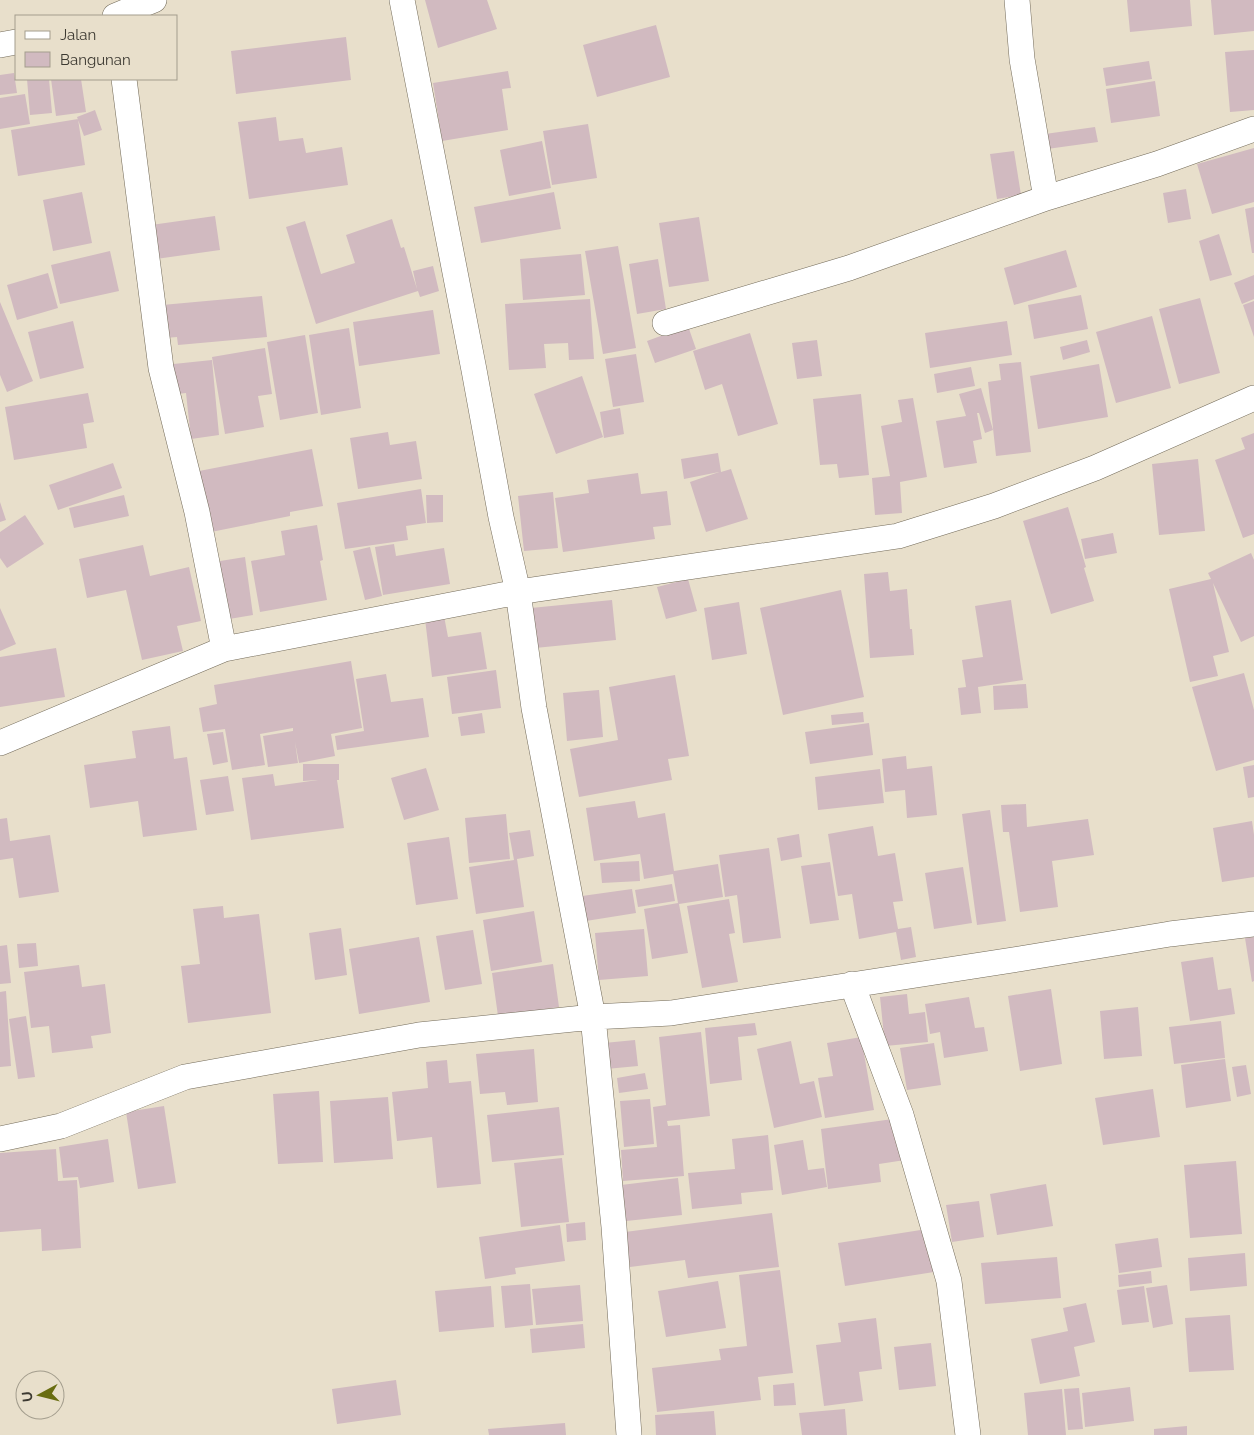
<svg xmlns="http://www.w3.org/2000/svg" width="1254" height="1435" viewBox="0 0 1254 1435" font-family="Raleway,sans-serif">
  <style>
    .building { fill: #d1bac0 }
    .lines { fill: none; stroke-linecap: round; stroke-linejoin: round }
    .minor-casing { stroke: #736b5a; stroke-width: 26 }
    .minor { stroke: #fff; stroke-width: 25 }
  </style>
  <rect width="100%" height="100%" fill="#e8dfcb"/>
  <path class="building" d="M425 0H487L497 29 438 48Z
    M1127 0H1190L1192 26 1130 32Z
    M1211 0H1254V31L1214 35Z
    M656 25 670 77 597 97 583 45Z
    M346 37 351 80 236 94 231 51Z
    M1254 50V110L1230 112 1225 52Z
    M1149 61 1152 79 1106 86 1103 68Z
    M508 71 511 88 502 89 508 130 442 141 433 83Z
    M14 73 17 93 0 95V75Z
    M27 79H49L52 113 30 115Z
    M51 79H81L86 112 56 116Z
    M1155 81 1160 116 1111 123 1106 89Z
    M25 94 30 124 0 129V98Z
    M95 110 102 130 84 136 77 117Z
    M276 117 279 141 303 138 306 153 342 147 348 185 249 199 238 122Z
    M78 119 85 165 18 176 11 130Z
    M588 124 597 178 552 185 543 131Z
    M1095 127 1098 142 1047 149 1045 134Z
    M542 141 551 188 509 196 500 150Z
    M1254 148V202L1212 214 1197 164Z
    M1014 151 1021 195 997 199 990 154Z
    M1186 189 1191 219 1168 223 1163 193Z
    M82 192 92 243 53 251 43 200Z
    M554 192 561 229 481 243 474 207Z
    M1254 207V253H1252L1245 209Z
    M215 216 220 250 156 259 151 225Z
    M699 217 709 281 669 287 659 223Z
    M392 219 401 248 404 247 417 289 413 271 433 266 439 291 420 297 418 291 316 324 286 227 305 221 321 274 355 263 346 235Z
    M1219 234 1232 275 1210 281 1199 241Z
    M618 246 636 348 603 354 585 251Z
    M1066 250 1077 287 1014 305 1004 268Z
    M110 251 119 291 60 304 51 265Z
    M581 254 585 295 523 300 520 259Z
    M658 259 666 309 637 314 629 264Z
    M48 273 58 308 17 320 7 285Z
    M1254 275V299L1242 304 1234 283Z
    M1081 295 1088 329 1034 339 1028 305Z
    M262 296 267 337 178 345 177 337 165 338 162 305Z
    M1200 298 1220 373 1179 384 1159 309Z
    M590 299 594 359 569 360 568 343 544 344 546 368 509 370 505 304Z
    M1254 301V337L1243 305Z
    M0 302 33 381 7 392 0 375Z
    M433 310 440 354 359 366 353 322Z
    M1152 316 1171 388 1116 403 1096 332Z
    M73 321 84 368 40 379 28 332Z
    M1007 321 1012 355 930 368 925 333Z
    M688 326 696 349 655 363 647 341Z
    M349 328 361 408 321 415 309 335Z
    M750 333 778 424 738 436 722 384 705 390 693 351Z
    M305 335 318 413 280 420 267 342Z
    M817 340 822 376 797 379 792 343Z
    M1087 340 1090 352 1063 360 1060 347Z
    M265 348 272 394 258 396 264 427 225 434 212 357Z
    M636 354 644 402 613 407 605 359Z
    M212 360 219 435 191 439 186 393 168 395 164 365Z
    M1021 362 1031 452 996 456 988 382 1001 380 999 364Z
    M1099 364 1108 417 1038 429 1030 376Z
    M971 367 975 386 937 393 934 374Z
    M582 376 603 437 556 454 534 394Z
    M981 388 993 430 985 433 979 413H977L982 439 973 441 977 463 944 468 936 421 966 416 959 394Z
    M88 393 94 422 83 424 87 448 14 460 5 407Z
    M861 394 869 475 839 478 837 464 820 465 813 399Z
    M913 398 927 477 900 482 902 513 875 515 872 478 890 476 881 426 902 422 898 400Z
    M620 408 624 434 604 438 600 412Z
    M388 432 390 445 416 441 422 479 358 489 350 438Z
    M1254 433V534L1243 538 1215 460 1245 449 1241 438Z
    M312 449 323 506 290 512V516L211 532 199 471Z
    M718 453 721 472 731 469 748 519 706 532 690 482 719 472 684 479 681 459Z
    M1198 459 1205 531 1159 535 1152 464Z
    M113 463 122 488 58 510 49 485Z
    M638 473 641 494 667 491 671 525 653 527 655 539 563 552 555 498 589 493 587 480Z
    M421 489 426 523 406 526 408 540 345 549 337 503Z
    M553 492 558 548 524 551 518 496Z
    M124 495 129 516 74 528 69 508Z
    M426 495H443V522L427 523Z
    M0 502 6 520 0 522Z
    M1068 507 1086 567 1084 568 1094 601 1051 614 1023 521Z
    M25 515 44 544 7 568 0 558V532Z
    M317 525 323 560 320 561 327 600 260 612 251 561 285 555 281 531Z
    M1113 533 1117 553 1085 559 1081 539Z
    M394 544 396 556 444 548 450 584 383 595 375 547Z
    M143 545 150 576 189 567 201 621 177 626 183 651 142 660 126 590 87 598 79 559Z
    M370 547 382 596 365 600 353 551Z
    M1251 553 1254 560V636L1241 642 1213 583 1229 652 1213 656 1218 676 1190 682 1169 589 1211 579 1208 573Z
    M245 557 253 615 223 620 214 562Z
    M888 572 890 591 907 589 910 629H912L914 655 870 658 864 574Z
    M688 579 697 611 666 619 657 587Z
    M841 590 864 697 783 715 760 608Z
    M612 600 616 640 535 648 531 608Z
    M1011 600 1023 680 978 687 981 713 961 715 958 688 966 687 962 660 983 657 975 606Z
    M739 602 747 654 712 660 704 608Z
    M0 608 16 644 0 651Z
    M444 616 448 637 481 632 487 669 432 677 425 619Z
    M56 648 65 697 0 707V657Z
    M351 661 362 728 331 734 335 756 299 763 295 742 298 763 268 767 263 736 293 731V728L260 734 265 765 232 770 225 729 203 732 199 708 217 704 214 685Z
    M496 670 501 708 452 714 447 677Z
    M1244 673 1254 710V760L1216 771 1192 687Z
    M386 674 391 702 423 698 429 737 337 750 335 736 364 731 356 679Z
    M675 675 689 756 668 759 672 780 579 797 570 749 618 740 609 687Z
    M1026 684 1028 708 994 710 993 686Z
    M599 690 603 737 567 741 563 693Z
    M863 712 864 722 832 725 831 715Z
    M482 713 485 733 461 736 458 717Z
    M869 723 873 755 810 764 805 732Z
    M170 726 174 759 187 757 197 830 143 837 138 801 90 808 84 765 136 758 132 731Z
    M223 732 228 762 213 765 207 734Z
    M906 756 907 769 932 766 937 815 907 818 905 790 885 792 882 759Z
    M303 764H339V780H337L344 828 251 840 242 778 273 774 275 786 318 780 303 781Z
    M1254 765V797L1248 798 1243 767Z
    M426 768 439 810 404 820 391 778Z
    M880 769 884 803 818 810 815 777Z
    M228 776 234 811 206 815 200 780Z
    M635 801 638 818 665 813 674 871 718 864 723 897 679 904 688 953 652 959 644 909 678 903 673 874 644 879 640 854 594 861 586 808Z
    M1026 804 1027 827 1088 819 1094 855 1052 861 1058 907 1020 912 1009 832H1003L1001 805Z
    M990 810 1006 921 977 925 962 814Z
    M506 814 510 859 469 863 465 818Z
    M7 818 10 841 50 835 59 892 19 898 13 858 0 860V819Z
    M1252 821 1254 835V877L1222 882 1213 828Z
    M873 826 878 856 895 853 903 901 893 902 898 929 911 927 916 957 901 960 896 932 859 939 852 894 838 896 828 834Z
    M530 830 534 856 517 859 524 907 476 914 469 867 514 860 509 833Z
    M799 834 802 857 781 861 777 838Z
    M449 837 458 899 416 905 407 843Z
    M769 848 781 938 743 943 737 895 725 897 719 855Z
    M639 861 640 881 602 883 600 863Z
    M830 862 839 920 810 924 801 866Z
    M963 867 972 923 934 929 925 873Z
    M672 884 675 901 638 907 635 890Z
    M632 889 636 913 586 921 582 896Z
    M729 899 735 933 729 934 738 982 702 988 687 906Z
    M223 906 224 918 259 914 271 1013 188 1023 181 966 200 964 193 909Z
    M534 911 542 962 491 971 483 920Z
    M341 928 347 975 315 980 309 933Z
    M644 929 648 976 599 980 595 933Z
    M473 930 482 984 445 990 436 936Z
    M419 937 430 1002 359 1014 349 949Z
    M1254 937V981L1252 982 1245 938Z
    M36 943 38 966 19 968 17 944Z
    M7 945 11 983 0 984V946Z
    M1213 957 1218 990 1231 988 1235 1014 1190 1021 1181 962Z
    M553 964 559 1007 498 1016 492 973Z
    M79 965 82 987 105 984 111 1033 91 1036 93 1048 52 1053 49 1026 31 1028 24 972Z
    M1051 989 1062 1064 1020 1071 1008 996Z
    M6 991 11 1066 0 1067V992Z
    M907 994 909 1014 925 1012 928 1042 885 1046 880 997Z
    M969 997 975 1028 984 1027 988 1051 944 1058 940 1032 930 1034 925 1004Z
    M1138 1007 1142 1056 1104 1059 1100 1011Z
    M26 1016 35 1077 18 1079 9 1019Z
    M1221 1021 1225 1058 1174 1064 1169 1027Z
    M755 1023 757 1035 738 1037 742 1080 710 1084 705 1028Z
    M701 1032 710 1116 667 1121 668 1126 680 1125 684 1176 623 1181 621 1150 657 1147 653 1107 666 1105 659 1037Z
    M861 1037 874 1110 825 1118 818 1078 833 1076 827 1043Z
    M635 1040 638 1066 606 1069 604 1043Z
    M791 1041 800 1084 814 1081 822 1117 774 1128 757 1049Z
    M934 1043 941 1085 907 1090 900 1048Z
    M534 1049 538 1102 507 1105 505 1092 480 1094 476 1054Z
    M1225 1059 1231 1101 1186 1108 1181 1065Z
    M447 1060 449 1083 471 1081 481 1184 437 1188 432 1137 397 1141 392 1092 428 1088 426 1062Z
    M1246 1065 1251 1094 1237 1097 1232 1067Z
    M645 1073 648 1089 619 1093 617 1078Z
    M1153 1089 1160 1137 1103 1145 1095 1098Z
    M319 1091 323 1162 278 1164 273 1094Z
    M388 1097 393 1159 334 1163 330 1101Z
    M650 1099 654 1144 624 1147 620 1101Z
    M164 1106 176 1183 138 1189 126 1112Z
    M559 1107 564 1155 492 1162 487 1115Z
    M900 1118 905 1160 879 1164 881 1182 828 1189 821 1129Z
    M768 1135 773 1190 741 1193 742 1204 692 1209 688 1173 735 1169 732 1139Z
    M108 1139 114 1182 80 1188 78 1177 63 1178 59 1147Z
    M803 1140 808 1170 824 1168 827 1187 782 1195 774 1145Z
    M56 1149 58 1181 77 1180 81 1248 42 1251 41 1229 0 1232V1153Z
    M562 1158 569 1222 521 1227 514 1163Z
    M1236 1161 1242 1234 1190 1238 1184 1165Z
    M678 1178 682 1215 617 1222 613 1186Z
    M1046 1184 1053 1226 997 1235 990 1194Z
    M979 1201 984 1237 952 1242 946 1205Z
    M772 1213 779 1267 688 1278 685 1260 630 1267 625 1232Z
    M585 1222 586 1240 567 1242 566 1224Z
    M560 1225 565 1261 515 1268 516 1274 485 1279 479 1237Z
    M927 1229 934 1272 845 1286 838 1243Z
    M1158 1238 1162 1267 1119 1273 1115 1244Z
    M1245 1253 1247 1286 1190 1291 1188 1258Z
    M1057 1257 1061 1298 985 1304 981 1263Z
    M780 1270 793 1373 758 1377 761 1400 657 1412 652 1368 721 1360 719 1349 747 1346 739 1275Z
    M1151 1271 1152 1283 1119 1287 1118 1275Z
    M718 1281 726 1328 666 1337 658 1291Z
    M530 1284 533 1325 505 1328 501 1286Z
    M580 1285 583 1321 536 1325 532 1289Z
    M1167 1285 1173 1324 1153 1328 1146 1288Z
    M491 1286 494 1327 439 1332 435 1291Z
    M1144 1286 1149 1322 1122 1325 1117 1290Z
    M1086 1303 1095 1342 1074 1347 1080 1376 1040 1384 1031 1339 1068 1331 1063 1308Z
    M1230 1315 1234 1370 1189 1372 1185 1318Z
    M876 1318 882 1369 859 1372 863 1401 824 1406 816 1345 841 1342 838 1323Z
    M583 1324 585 1348 532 1353 530 1329Z
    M931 1343 936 1386 899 1390 894 1347Z
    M396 1380 401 1415 337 1424 332 1389Z
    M794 1383 796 1405 774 1406 773 1385Z
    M1130 1387 1134 1421 1085 1427 1082 1393Z
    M1079 1388 1083 1429 1068 1430 1064 1389Z
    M1062 1389 1066 1435H1028L1024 1393Z
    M845 1409 847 1435H802L799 1413Z
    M714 1411 716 1435H656L655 1415Z
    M565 1423 566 1435H489L488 1429Z
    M1187 1426V1435H1154V1429Z"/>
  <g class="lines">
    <g class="minor-casing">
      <path id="minor" d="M402 0 474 370 501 517 518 592 534 708 593 1017 614 1227 629 1435
        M1017 0 1022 59 1046 198
        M115 16 154 0
        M0 45 16 42
        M124 79 161 368 197 512 224 649
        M665 323 849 268 1046 198 1157 164 1254 129
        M0 743 224 649 518 592 898 536 994 506 1095 468 1254 398
        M852 984 901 1115 949 1281 968 1435
        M0 1139 61 1126 185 1077 419 1035 593 1017 671 1013 1019 959 1170 934 1254 924"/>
    </g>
    <use href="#minor" class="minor"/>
  </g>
  <rect x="15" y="15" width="162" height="65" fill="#e8dfcb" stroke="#a39d8d"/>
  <rect x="25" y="31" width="25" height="8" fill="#ffffff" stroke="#a39d8d"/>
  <text x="60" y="40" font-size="15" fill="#3c3931">Jalan</text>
  <rect x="25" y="52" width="25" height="15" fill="#d1bac0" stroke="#a39d8d"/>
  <text x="60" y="65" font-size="15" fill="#3c3931">Bangunan</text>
  <g transform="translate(40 1395) rotate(263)"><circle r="24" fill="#e8dfcb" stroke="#a39d8d"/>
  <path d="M0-4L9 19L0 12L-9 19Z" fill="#696d10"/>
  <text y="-8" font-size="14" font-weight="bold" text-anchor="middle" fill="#3c3931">U</text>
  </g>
</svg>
